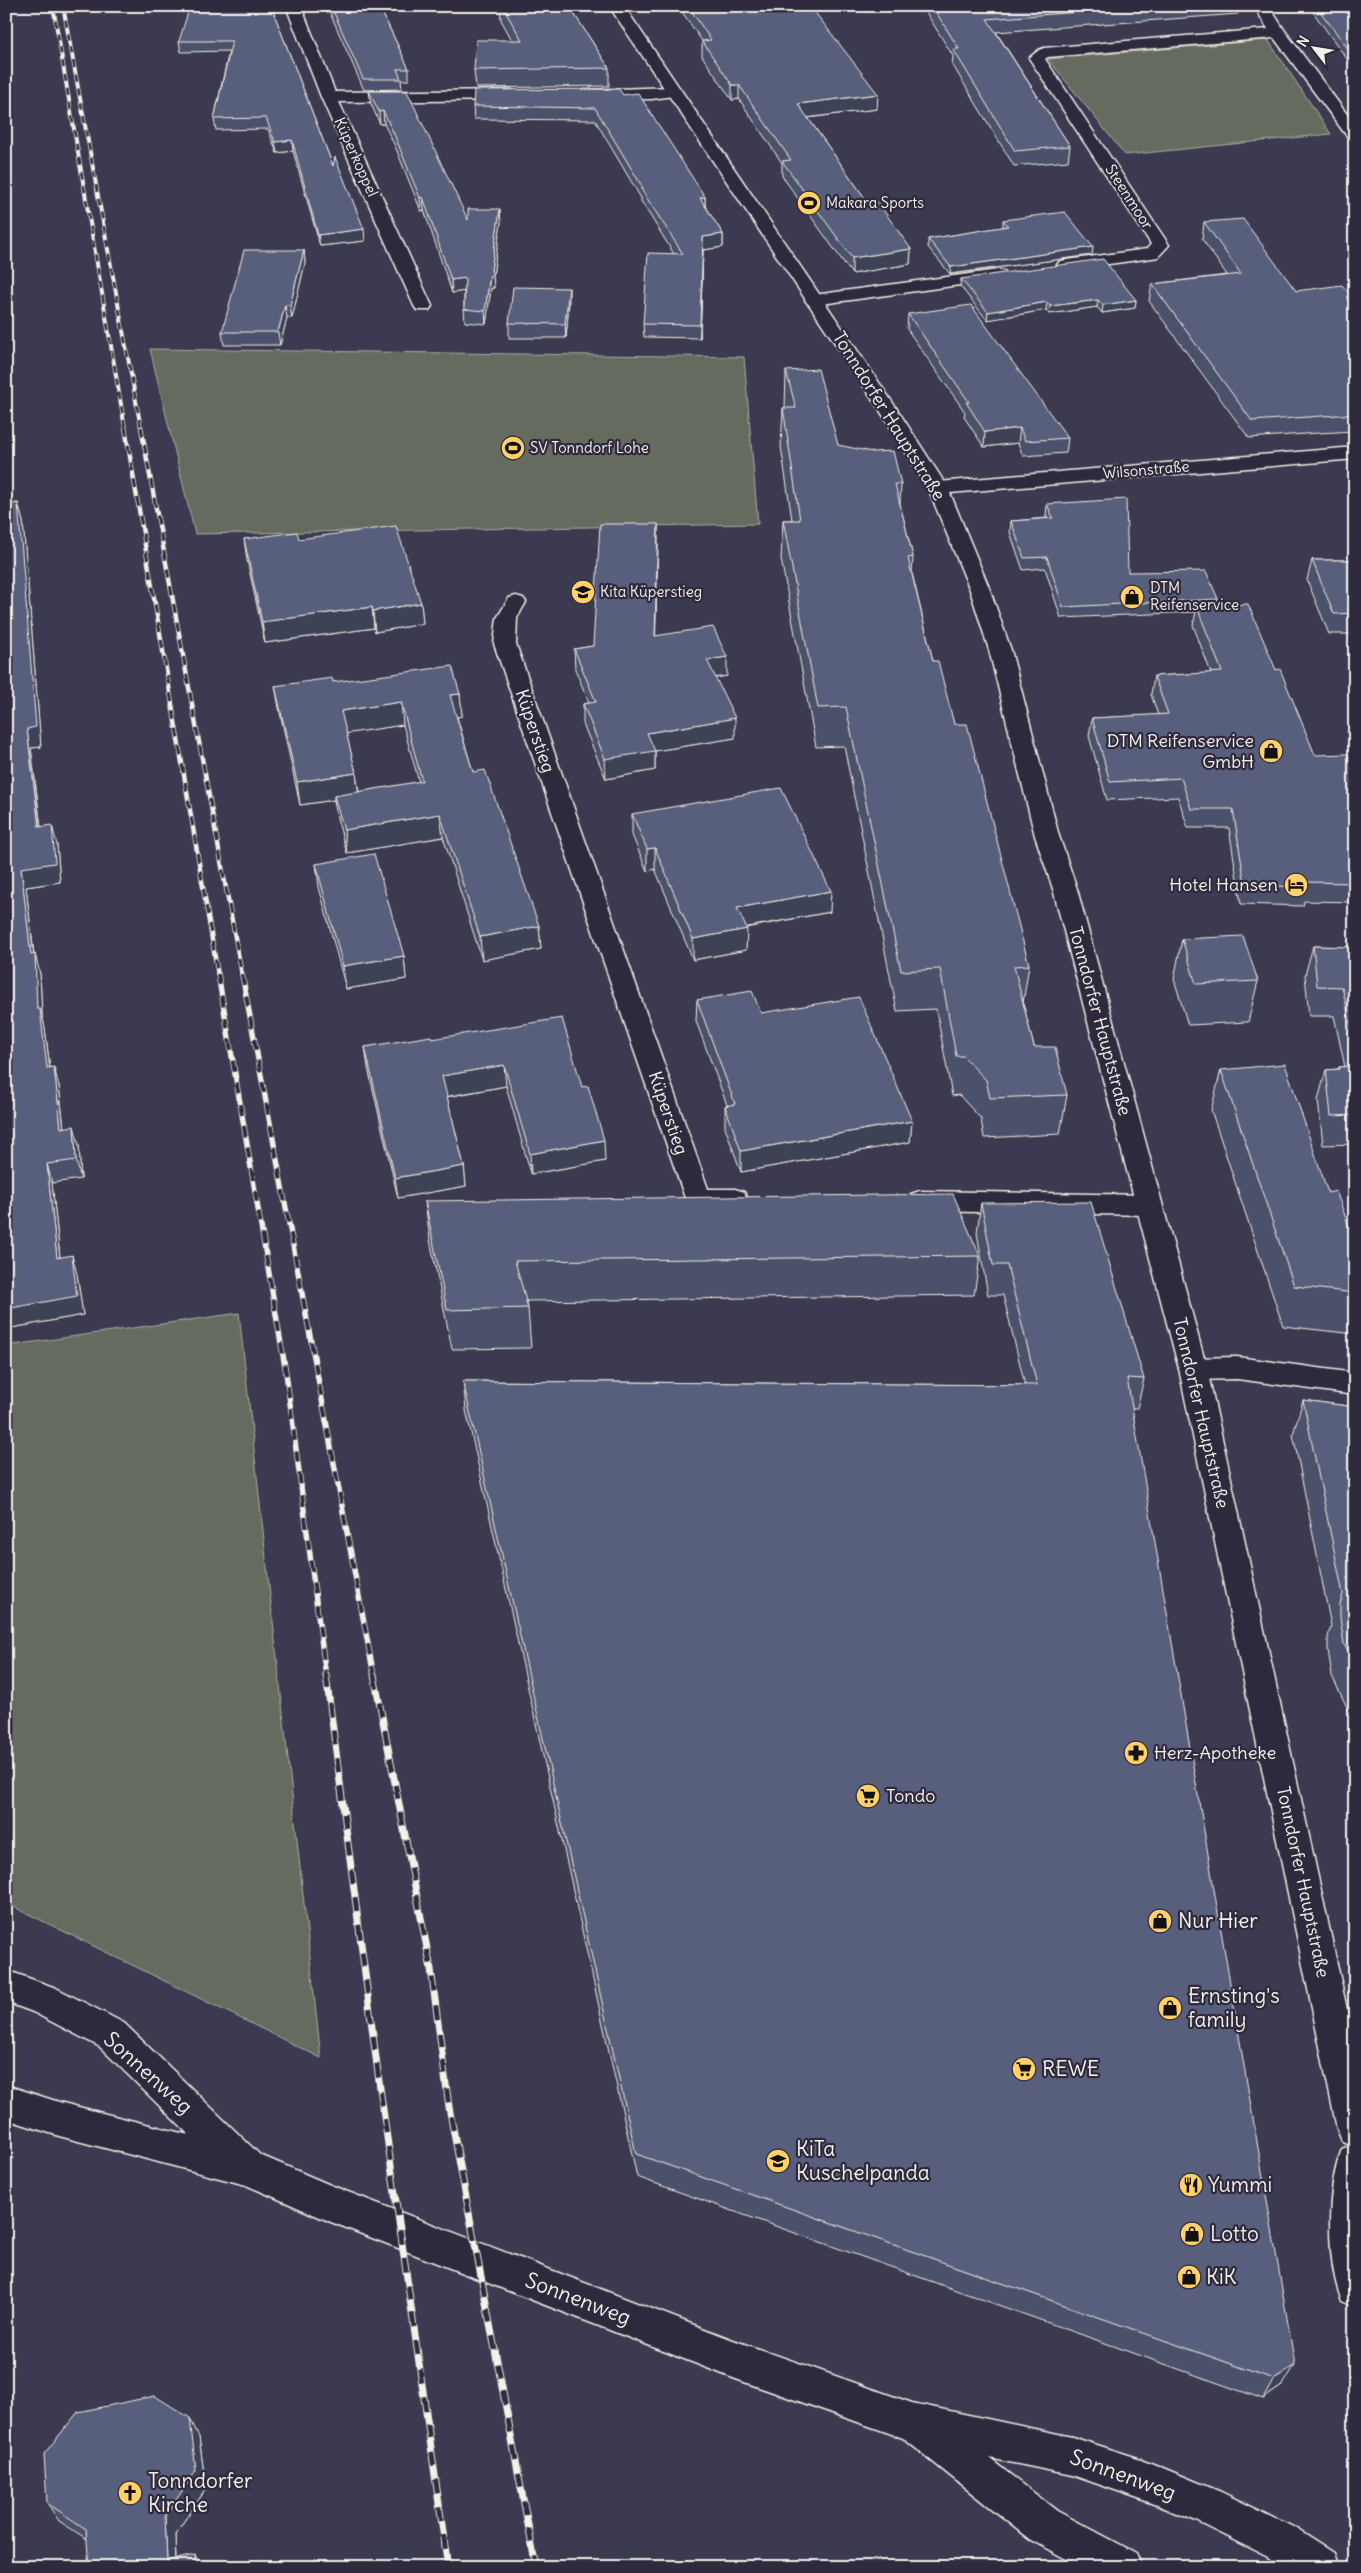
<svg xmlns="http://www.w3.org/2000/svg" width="1361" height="2573" viewBox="0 0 1361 2573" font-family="Delius,sans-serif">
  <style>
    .green { fill: #656c5f; stroke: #acaea4 }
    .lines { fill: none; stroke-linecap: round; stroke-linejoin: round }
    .minor-casing { stroke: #f4f1e8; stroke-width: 3 }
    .secondary-casing { stroke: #f4f1e8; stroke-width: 3 }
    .minor { fill: #2f2a3d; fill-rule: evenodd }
    .secondary { fill: #2f2a3d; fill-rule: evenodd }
    .rail-far3-casing { stroke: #f4f1e8; stroke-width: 4 }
    .rail-far2-casing { stroke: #f4f1e8; stroke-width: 4.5 }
    .rail-far1-casing { stroke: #f4f1e8; stroke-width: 5.5 }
    .rail-casing { stroke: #f4f1e8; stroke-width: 7 }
    .rail-far3 { stroke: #2f2a3d; stroke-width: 2.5; stroke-dasharray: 7; stroke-linecap: butt }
    .rail-far2 { stroke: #2f2a3d; stroke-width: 3; stroke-dasharray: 9; stroke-linecap: butt }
    .rail-far1 { stroke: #2f2a3d; stroke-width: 4; stroke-dasharray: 11; stroke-linecap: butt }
    .rail { stroke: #2f2a3d; stroke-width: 5; stroke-dasharray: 14; stroke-linecap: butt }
    .wall { fill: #4c516a; stroke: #f4f1e8; fill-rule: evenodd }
    .shaded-wall { fill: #3e4256; stroke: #f4f1e8 }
    .building { fill: #585e7b; stroke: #f4f1e8 }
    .labels { text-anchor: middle; stroke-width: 4.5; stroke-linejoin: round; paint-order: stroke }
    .far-street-label { font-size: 15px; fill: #f4f1e8; stroke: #2f2a3d }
    .far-poi-label { font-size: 15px; fill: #f4f1e8; stroke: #2f2a3d; text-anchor: start }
    .street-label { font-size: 18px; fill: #f4f1e8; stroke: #2f2a3d }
    .poi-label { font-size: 18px; fill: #f4f1e8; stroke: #2f2a3d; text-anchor: end }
    .near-poi-label { font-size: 21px; fill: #f4f1e8; stroke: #2f2a3d; text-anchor: start }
    .near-street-label { font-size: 21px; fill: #f4f1e8; stroke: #2f2a3d }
  </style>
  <rect width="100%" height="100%" fill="#3b3a50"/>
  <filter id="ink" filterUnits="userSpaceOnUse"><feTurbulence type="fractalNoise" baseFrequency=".02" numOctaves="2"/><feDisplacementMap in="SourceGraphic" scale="10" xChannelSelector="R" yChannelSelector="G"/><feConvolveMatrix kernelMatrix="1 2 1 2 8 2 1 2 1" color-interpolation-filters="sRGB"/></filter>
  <g filter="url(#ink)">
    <path class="green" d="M1268 40 1331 134 1125 155 1048 59Z
      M150 349 744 357 758 524 195 534Z
      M239 1313 321 2058 6 1903V1346Z"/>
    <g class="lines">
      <g class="minor-casing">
        <path id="minor" d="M286 6H301L335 92 512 90 520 95 512 100 339 102 432 306 429 310H417L414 306 321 97Z
          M1254 6H1269L1285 31 1355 125V141L1349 139 1274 38 1048 57 1045 59 1169 245 1158 257 1152 258 1066 270 1060 269 1057 265 1060 261 1147 249 1151 244 1029 58 1039 50 1044 48 1268 29Z
          M674 87 680 89 682 92 680 95 652 99 585 100 577 95 585 90Z
          M998 270 1004 271 1007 275 1004 279 814 305 808 304 805 300 808 296 814 295Z
          M1355 447V459L938 494 931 492 928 488 931 484 938 482Z
          M516 596 523 598 526 602 517 618 516 644 708 1189H735L744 1192 748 1199 744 1206C728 1211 705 1210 689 1205L685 1198 494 644 497 618 509 598Z
          M920 1191 1149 1195 1158 1198 1162 1205 1158 1212 1149 1215 920 1211 911 1208 907 1201 911 1194Z
          M1237 1357 1355 1373V1395L1237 1379 1193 1380 1183 1377 1179 1369 1183 1361 1193 1358Z"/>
      </g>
      <g class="secondary-casing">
        <path id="secondary" d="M609 6H624L897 409 948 488 990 590 1011 650 1059 836 1077 889 1207 1369 1355 2046V2307L1342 2301C1326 2262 1326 2188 1342 2149L1352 2145 1342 2141 1337 2129 1179 1369 1053 889 1035 836 989 650 970 590 928 488 879 409Z
          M6 1970 56 1988 124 2023 260 2155 335 2187 733 2340 912 2403 1072 2437 1141 2459 1221 2492 1293 2527 1334 2553 1340 2567H1283L1265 2555 1194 2520 1141 2499 1072 2475 989 2458 1057 2511 1136 2553 1142 2567H1081L1029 2539 903 2438 733 2378 331 2222 246 2185 59 2136 6 2119V2085L59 2102 189 2135 100 2047 33 2012 6 2002Z"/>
      </g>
      <use href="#minor" class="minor"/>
      <use href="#secondary" class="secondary"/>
      <g class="rail-far3-casing">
        <path id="rail-far3" d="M53 6 125 428
          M63 6 141 428"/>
      </g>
      <g class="rail-far2-casing">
        <path id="rail-far2" d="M125 427 218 975
          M141 427 242 975"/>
      </g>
      <g class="rail-far1-casing">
        <path id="rail-far1" d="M218 974 286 1373 326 1676
          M242 974 374 1676"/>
      </g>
      <g class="rail-casing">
        <path id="rail" d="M326 1675 379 2081 448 2567
          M374 1675 431 1969 449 2107 536 2567"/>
      </g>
      <use href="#rail-far3" class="rail-far3"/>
      <use href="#rail-far2" class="rail-far2"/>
      <use href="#rail-far1" class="rail-far1"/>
      <use href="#rail" class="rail"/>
    </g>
    <path class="wall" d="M271 6 333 166 365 241 320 246 293 151 277 153 268 129 216 130 214 119 229 51 181 52 179 41Z
      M327 6H379L409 69V80H401L402 89 364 90Z
      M500 6H569L609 68V86L476 88 474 70 512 40 501 20Z
      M678 6H810L877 109 808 118 867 201 911 249 910 264 852 274 782 176V163L739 99 732 100 702 56V41Z
      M922 6H1239L1238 14 996 32 1070 146 1068 161 1014 166 952 64 953 56Z
      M1313 6H1352V14H1355V70L1313 12Z
      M369 91 468 220 501 222 493 275 494 288H491L486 324 465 322 464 309V291L452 293 424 210 421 211 395 146 384 124H380L371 104Z
      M623 95 705 197V206L723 234V247L703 250 700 338 644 337 643 324 674 254 641 201V198L595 120 474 119 473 106Z
      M1003 220 1092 255 950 274 928 247V239L1003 227Z
      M1204 222 1296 291 1355 300V431L1318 433 1249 438 1149 301 1152 284 1227 275 1202 239Z
      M304 250 305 263 292 318H287L280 345H224L222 332Z
      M961 279 1136 300 1135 308 1102 313 1097 307 1049 314 1046 310 987 320 960 286Z
      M569 302 566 338H509V323Z
      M908 314 1068 438 1066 453 1023 456 1018 443 984 447 964 417 965 412 907 329Z
      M786 371 838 445 901 484 900 504 913 557 912 573 933 661 954 724 1029 965 1023 1003 1034 1047 1067 1095 1060 1134 984 1138 981 1119 959 1095 952 1096 936 1009 897 1011 844 746 816 747 781 559 783 520H792L781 446 783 408H785Z
      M6 479 10 504 18 503 23 522 41 747 31 748 41 827 57 845 60 882 26 887 34 954 40 974 42 1015 45 1028 50 1068 59 1086 64 1127 79 1145 81 1179 52 1183 60 1257 77 1274 83 1315 6 1329Z
      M1047 504 1128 572 1218 599 1217 606 1276 670 1315 755 1355 768V902L1304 901 1303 906 1241 904 1229 828H1188L1178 797 1107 800 1089 736 1092 718 1158 715 1151 694 1154 676 1211 673 1193 625 1196 612 1061 618 1045 568 1023 570 1010 532 1011 521 1047 518 1046 515Z
      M244 539H299L421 603 423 624 375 632 374 628 265 643 247 560Z
      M658 544 655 636 727 676 715 678 735 738 655 751V770L606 779 583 724V704L589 703 575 669 574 649 593 646Z
      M1312 560H1355V634H1329L1307 580Z
      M333 682 460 694 462 716 457 717 473 772 539 926 541 949 482 960 443 837 347 853 337 818 334 800 300 805 279 708 275 686ZM403 725 419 782 359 792 356 773 346 733Z
      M632 814 830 912 746 928V950L693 960 655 869 647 871 632 835Z
      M316 864 404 956 406 979 346 989 319 887Z
      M1182 939 1258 981 1248 1022 1188 1025 1174 979Z
      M1313 946 1355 947V1144L1323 1145 1318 1100 1326 1070 1338 1069 1339 1067H1345L1334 1016H1309L1305 975Z
      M697 1000 761 1013 912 1121 910 1142 741 1172 725 1127V1106L727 1105 696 1021Z
      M432 1039 582 1087 605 1161 531 1174 506 1086 447 1097 464 1166 466 1186 398 1198 368 1068 365 1047Z
      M1221 1070 1328 1193 1352 1235H1355V1334L1283 1326 1211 1110Z
      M425 1201 980 1256 974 1295 526 1301 528 1308 531 1348 452 1349 430 1240Z
      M981 1203 1144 1379 1137 1408H1132L1283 2385 1263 2399 637 2177 466 1410 463 1381 1025 1385 1003 1295H988L977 1233Z
      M1303 1400 1355 1407V1724L1332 1676 1328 1650V1637L1331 1626 1293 1434Z
      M199 2437 206 2489 175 2534 176 2559 202 2567 87 2539 59 2521 47 2503Z"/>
    <path class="shaded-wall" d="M732 85H739V99L732 100Z
      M878 94 877 109 798 119V104Z
      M383 111 384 124H380L379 112Z
      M292 140 293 151 277 153 275 142Z
      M423 197 424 210 421 211 420 198Z
      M705 197V210L700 198Z
      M500 209 501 222 493 275 494 288H491L486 324 485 311Z
      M364 229 365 241 320 246 318 235Z
      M723 234V247L703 250 700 338 703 237Z
      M1093 247 1092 255 950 274 951 267Z
      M911 249 910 264 852 274V258Z
      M304 250 305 263 292 318 290 305Z
      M465 278 466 291 452 293 451 280Z
      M569 288V302L566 338 565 324Z
      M1098 300 1097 307 1049 314 1050 306Z
      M1136 300 1135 308 1102 313 1103 305Z
      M1047 302 1046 310 987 320 988 312Z
      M285 305 287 318 280 345 278 332Z
      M6 398 12 439H6Z
      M1020 428 1018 443 984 447 985 432Z
      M6 479 12 523 8 505 6 492Z
      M18 503 23 522 41 747 31 748 43 847 39 827 27 729Z
      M658 524V544L655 656V636Z
      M421 603 423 624 375 632 373 611Z
      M372 607 374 628 265 643 262 622Z
      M727 657V676L706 679 707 660Z
      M460 694 462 716 452 718 450 695Z
      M401 702 403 725 344 734 341 711Z
      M735 718V738L655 751V770L606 779 605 759 647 733Z
      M356 773 359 796H334V800L300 805 297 782Z
      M440 814 443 837 347 853 344 830Z
      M52 825 57 845 60 882 26 887 35 967V954L40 974 42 1015 45 1028 52 1088 47 1068 37 1009 21 868Z
      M655 848V869L647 871V849Z
      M831 891 830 912 737 929V908Z
      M539 926 541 949 482 960 480 937Z
      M747 929 746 950 693 960V939Z
      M404 956 406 979 346 989 343 966Z
      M504 1065 506 1086 444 1097 442 1076Z
      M54 1067 59 1086 66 1147 61 1128Z
      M912 1121 910 1142 741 1172V1151Z
      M74 1126 79 1145 81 1179 76 1160Z
      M604 1140 605 1161 531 1174 530 1154Z
      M47 1164 52 1183 62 1277 57 1258Z
      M464 1166 466 1186 398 1198 395 1178Z
      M72 1255 77 1274 83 1315 6 1329V1309Z
      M1295 2365 1283 2385 1263 2399 1274 2379Z
      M190 2418 199 2437 206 2489 175 2534 176 2567 167 2561 165 2516Z
      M195 2555 202 2567H196Z"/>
    <path class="building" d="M190 6H271L333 166 335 157 364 229 318 235 292 140 275 142 266 118 214 119 232 41H179Z
      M331 6H379L409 69H397L401 79H363Z
      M502 6H569L609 68 474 70 476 40H522Z
      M688 6H810L878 94 798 104 867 201 876 200 911 249 852 258 782 161 791 160 739 85H732L702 41 711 40Z
      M932 6H1157L987 19 1070 146 1015 151 953 49H959Z
      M1316 6H1352V14H1355V58Z
      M619 89 623 95 638 93 705 197 700 198 723 234 703 237 700 325 643 324 648 253 683 254 641 189 643 188 595 108 473 106 474 90Z
      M369 91H407L468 220V209H500L491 270 493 275H490L485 311 464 309 465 278 451 280 423 197 420 198 394 134 383 111 379 112Z
      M1065 212 1093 247 951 267 928 239 1008 226 1003 220Z
      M1243 219 1296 291 1342 285 1355 300V414L1322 416 1252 421 1152 284 1241 274 1204 222Z
      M244 250H304L290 305H285L278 332H222Z
      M1103 259 1136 300 1103 305 1098 300 1050 306 1047 302 988 312 961 279Z
      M513 287 569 288 565 324 509 323Z
      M971 305 1068 438 1025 441 1020 428 985 432 966 402H969L908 314Z
      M818 369 838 445 872 452 893 451 901 484H895L913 557 908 558 933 661H938L954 724H967L1029 965 1014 966 1034 1047H1055L1067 1095 990 1098 986 1080 963 1056H956L940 969 901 971 846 707 818 708 783 520H800L783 408H796L786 371Z
      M6 492 8 505 18 503 36 727 27 729 39 827 52 825 55 863 21 868 31 955 35 954 37 1009H40L47 1068 54 1067 61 1128 74 1126 76 1160 47 1164 57 1258 72 1255 77 1296 6 1309Z
      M1126 499 1128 572 1206 571 1218 599 1063 607 1047 557 1024 558 1011 521 1053 518 1047 504Z
      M600 524H658L655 636 713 627 727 657 707 660 735 718 647 733 655 751 605 759 583 704 596 702 574 649 593 646Z
      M396 526 421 603 373 611 372 607 262 622 244 539 297 532 299 539Z
      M1312 560H1355V613L1334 614Z
      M1248 604 1276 670 1280 669 1315 755 1348 754 1355 768V883L1306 882 1307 887 1245 885 1233 809H1191L1181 778 1110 782 1092 718 1168 714 1154 676 1222 672 1197 607Z
      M452 666 460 694 450 695 473 772 485 770 539 926 480 937 440 814 344 830 334 796 422 781 401 702 341 711 356 773 297 782 275 686 332 678 333 682Z
      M781 788 831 891 737 908 747 929 693 939 655 848 647 849 632 814Z
      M374 854 404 956 343 966 316 864Z
      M1243 936 1258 981 1196 984 1182 939Z
      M1313 946 1355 947V1043L1342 987 1317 986Z
      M752 991 761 1013 859 997 912 1121 741 1151 725 1106 735 1104 697 1000Z
      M562 1018 582 1087 588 1086 604 1140 530 1154 504 1065 442 1076 464 1166 395 1178 365 1047 431 1036 432 1039Z
      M1285 1064 1328 1193 1336 1191 1352 1235H1355V1293L1294 1286 1221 1070Z
      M1355 1066V1115L1331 1116 1326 1070 1340 1069 1339 1067Z
      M953 1194 980 1256 515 1261 528 1308 447 1310 425 1201Z
      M1091 1202 1144 1379 1127 1378 1295 2365 1274 2379 636 2154 463 1381 1037 1385 1007 1265H993L981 1203Z
      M1303 1400 1355 1407V1667L1344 1644 1340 1618V1604L1343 1594Z
      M155 2396 190 2418 196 2471 165 2516 167 2561 195 2555 196 2567H89L86 2529 47 2503 44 2454 78 2412Z"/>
  </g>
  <defs>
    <g id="stadium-disc" transform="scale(1.25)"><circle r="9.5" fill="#ffd166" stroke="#2f2a3d"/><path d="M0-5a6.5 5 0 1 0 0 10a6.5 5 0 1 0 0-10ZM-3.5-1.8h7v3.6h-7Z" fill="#111"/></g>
    <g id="school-disc" transform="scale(1.25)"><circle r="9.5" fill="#ffd166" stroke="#2f2a3d"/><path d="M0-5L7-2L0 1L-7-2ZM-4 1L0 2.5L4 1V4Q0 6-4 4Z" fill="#111"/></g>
    <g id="shop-disc" transform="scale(1.25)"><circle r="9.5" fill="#ffd166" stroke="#2f2a3d"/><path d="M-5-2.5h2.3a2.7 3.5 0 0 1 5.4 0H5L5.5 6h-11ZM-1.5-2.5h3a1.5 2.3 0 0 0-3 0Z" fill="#111"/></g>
    <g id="hotel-disc" transform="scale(1.25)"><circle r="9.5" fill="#ffd166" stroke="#2f2a3d"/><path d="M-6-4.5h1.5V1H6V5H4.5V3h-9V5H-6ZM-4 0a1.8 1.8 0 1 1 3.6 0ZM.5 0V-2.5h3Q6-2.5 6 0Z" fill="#111"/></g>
    <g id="pharmacy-disc" transform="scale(1.25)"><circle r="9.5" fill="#ffd166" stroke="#2f2a3d"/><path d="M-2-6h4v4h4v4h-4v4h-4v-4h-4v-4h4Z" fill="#111"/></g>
    <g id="supermarket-disc" transform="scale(1.25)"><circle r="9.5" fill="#ffd166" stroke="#2f2a3d"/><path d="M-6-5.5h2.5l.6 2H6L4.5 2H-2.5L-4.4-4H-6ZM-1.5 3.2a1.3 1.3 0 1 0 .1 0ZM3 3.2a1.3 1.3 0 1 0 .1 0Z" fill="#111"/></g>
    <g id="restaurant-disc" transform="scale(1.25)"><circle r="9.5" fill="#ffd166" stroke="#2f2a3d"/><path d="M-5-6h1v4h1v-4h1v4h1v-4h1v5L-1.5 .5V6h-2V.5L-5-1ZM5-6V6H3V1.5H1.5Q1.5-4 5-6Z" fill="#111"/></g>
    <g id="church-disc" transform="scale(1.25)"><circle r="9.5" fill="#ffd166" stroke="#2f2a3d"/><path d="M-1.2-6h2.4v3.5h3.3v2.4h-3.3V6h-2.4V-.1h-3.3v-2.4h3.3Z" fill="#111"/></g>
  </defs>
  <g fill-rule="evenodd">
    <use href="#stadium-disc" x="809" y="203"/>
    <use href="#stadium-disc" x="513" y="448"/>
    <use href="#school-disc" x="583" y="592"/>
    <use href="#shop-disc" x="1132" y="597"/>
    <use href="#shop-disc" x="1271" y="751"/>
    <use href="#hotel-disc" x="1296" y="885"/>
    <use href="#pharmacy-disc" x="1136" y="1753"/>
    <use href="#supermarket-disc" x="868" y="1796"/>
    <use href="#shop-disc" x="1160" y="1921"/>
    <use href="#shop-disc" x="1170" y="2008"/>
    <use href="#supermarket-disc" x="1024" y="2069"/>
    <use href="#school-disc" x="778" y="2161"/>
    <use href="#restaurant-disc" x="1191" y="2185"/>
    <use href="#shop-disc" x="1192" y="2234"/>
    <use href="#shop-disc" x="1189" y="2277"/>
    <use href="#church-disc" x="130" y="2493"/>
  </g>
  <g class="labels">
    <g class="far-street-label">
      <text transform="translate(356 157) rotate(66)" y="5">Küperkoppel</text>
      <text transform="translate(1129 197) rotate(57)" y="5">Steenmoor</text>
      <text transform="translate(1146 470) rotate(-5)" y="5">Wilsonstraße</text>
    </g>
    <g class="far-poi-label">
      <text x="826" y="208">Makara Sports</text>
      <text x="530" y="453">SV Tonndorf Lohe</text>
      <text x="1150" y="593">DTM<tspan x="1150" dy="17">Reifenservice</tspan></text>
      <text x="600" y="597">Kita Küperstieg</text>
    </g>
    <g class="street-label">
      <text transform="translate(889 416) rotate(58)" y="6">Tonndorfer Hauptstraße</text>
      <text transform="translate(535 731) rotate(71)" y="6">Küperstieg</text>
      <text transform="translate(1100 1021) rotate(75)" y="6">Tonndorfer Hauptstraße</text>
      <text transform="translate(668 1113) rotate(71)" y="6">Küperstieg</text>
      <text transform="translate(1201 1413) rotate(77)" y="6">Tonndorfer Hauptstraße</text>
      <text transform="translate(1303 1882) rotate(78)" y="6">Tonndorfer Hauptstraße</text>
    </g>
    <g class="poi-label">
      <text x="1254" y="747">DTM Reifenservice<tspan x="1254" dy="21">GmbH</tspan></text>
      <text x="1278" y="891">Hotel Hansen</text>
      <text x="1154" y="1759" text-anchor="start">Herz-Apotheke</text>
      <text x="886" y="1802" text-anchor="start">Tondo</text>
    </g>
    <g class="near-poi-label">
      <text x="1178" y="1928">Nur Hier</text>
      <text x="1188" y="2003">Ernsting's<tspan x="1188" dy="24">family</tspan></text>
      <text x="1042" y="2076">REWE</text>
      <text x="796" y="2156">KiTa<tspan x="796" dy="24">Kuschelpanda</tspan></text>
      <text x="1208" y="2192">Yummi</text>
      <text x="1210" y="2241">Lotto</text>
      <text x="1206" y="2284">KiK</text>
      <text x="148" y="2488">Tonndorfer<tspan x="148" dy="24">Kirche</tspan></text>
    </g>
    <g class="near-street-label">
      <text transform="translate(148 2073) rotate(42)" y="7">Sonnenweg</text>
      <text transform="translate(578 2299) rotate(21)" y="7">Sonnenweg</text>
      <text transform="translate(1123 2475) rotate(20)" y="7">Sonnenweg</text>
    </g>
  </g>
  <rect width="1361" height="2573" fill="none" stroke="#2f2a3d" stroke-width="25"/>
  <rect x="12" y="12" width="1336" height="2548" fill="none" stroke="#f4f1e8" stroke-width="2" filter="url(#ink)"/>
  <g transform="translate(1314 48) rotate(301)" stroke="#2f2a3d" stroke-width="4" paint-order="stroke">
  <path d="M0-4L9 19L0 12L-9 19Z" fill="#f4f1e8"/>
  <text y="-8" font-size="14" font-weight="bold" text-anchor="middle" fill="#f4f1e8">N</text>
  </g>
</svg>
